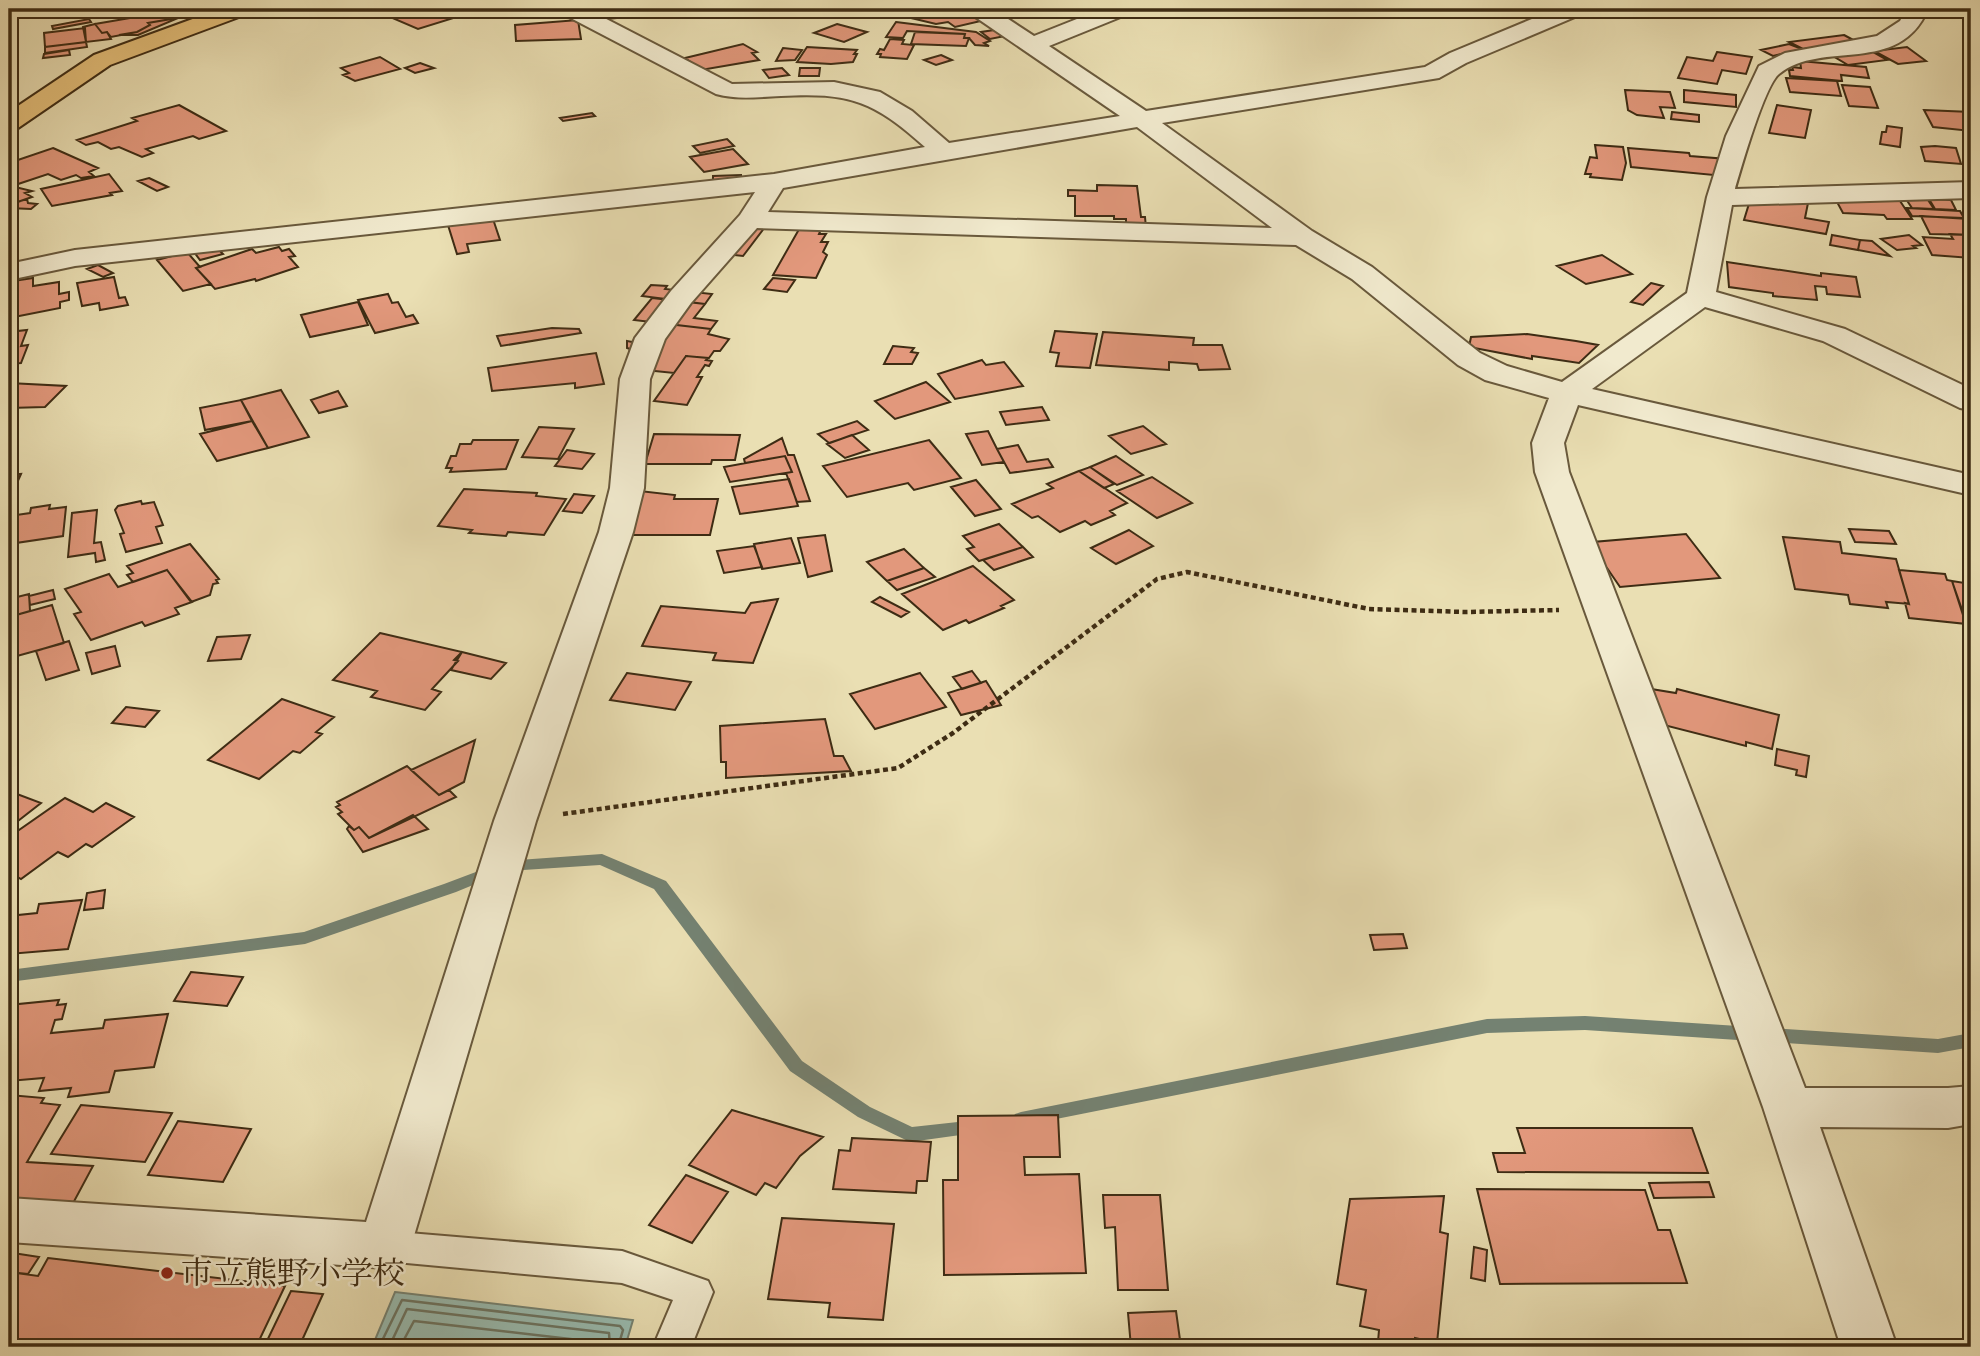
<svg xmlns="http://www.w3.org/2000/svg" width="1980" height="1356" viewBox="0 0 1980 1356" font-family="'Old Standard TT','Noto Serif JP',serif">
  <style>
    .water { fill: #98bcb1; stroke: #748272; stroke-width: 2 }
    .lines { fill: none; stroke-linecap: round; stroke-linejoin: round }
    .shore { stroke: #6b7462; stroke-width: 2.5 }
    .stream { fill: #748272; fill-rule: evenodd }
    .building { fill: #e2987c; stroke: #3e2c14; stroke-width: 2 }
    .service-casing { stroke: #69593c; stroke-width: 4 }
    .minor-casing { stroke: #69593c; stroke-width: 4 }
    .primary-casing { stroke: #3e2c14; stroke-width: 4 }
    .path { stroke: #3e2c14; stroke-width: 4.5; stroke-dasharray: 5 3.5; stroke-linecap: butt }
    .service { fill: #f1eace; fill-rule: evenodd }
    .minor { fill: #f1eace; fill-rule: evenodd }
    .primary { fill: #e5c07a; fill-rule: evenodd }
    .poi-dot { fill: #8f2418; stroke: #f1eace; stroke-width: 2.5 }
    .labels { text-anchor: middle; stroke-width: 5; stroke-linejoin: round; paint-order: stroke }
    .near-poi-label { font-size: 32px; fill: #3e2c14; stroke: #f1eace; text-anchor: start }
  </style>
  <rect width="100%" height="100%" fill="#eadfb3"/>
  <filter id="stains"><feTurbulence type="fractalNoise" baseFrequency=".00286" numOctaves="4"/><feColorMatrix values="0 0 0 0 .2 0 0 0 0 .09 0 0 0 0 .02 0 0 0 .5 -.17"/></filter>
  <radialGradient id="worn" r=".72"><stop offset=".6" stop-color="#630" stop-opacity="0"/><stop offset="1" stop-color="#630" stop-opacity=".3"/></radialGradient>
  <path class="water" d="M395 1292 633 1320 625 1347H372Z"/>
  <g class="lines">
    <path class="shore" d="M379 1347 402 1300 620 1326 623 1330 618 1347
      M389 1347 407 1309 609 1333 610 1347
      M400 1347 414 1321 596 1342 599 1347"/>
    <path class="stream" d="M602 854 666 881 802 1061 870 1107 912 1127 976 1120 982 1122 985 1127 982 1132 910 1142 858 1117 790 1071 654 889 600 865 507 871 456 892 305 944 9 982V970L304 932 444 884 505 861Z
      M1585 1016 1938 1039 1971 1033V1047L1938 1053 1585 1030 1487 1033 1021 1126 1015 1124 1012 1119 1015 1114 1021 1112 1487 1019Z"/>
  </g>
  <path class="building" d="M178 9H196L201 10 185 16 170 12Z
    M367 9H411L403 11 398 9 374 16 360 11Z
    M417 9H440L460 16 418 29 390 17Z
    M456 9H467L475 11 460 16 447 12Z
    M619 9 621 11 646 9 652 15 606 19 598 10Z
    M971 9 985 20 955 27 948 22 936 24 911 18Z
    M165 12 171 19 148 23 150 25 137 32 111 37 107 32 102 33 95 24Z
    M166 13 183 16 138 35H119L137 32 150 25 148 23 171 19Z
    M89 19 91 22 53 29 52 26Z
    M578 20 581 39 516 41 515 25Z
    M896 22 976 32 990 41 984 43 989 46 975 45 969 38H964L965 34 907 31 903 38 886 37Z
    M95 24 102 33 107 32 111 39 86 42 83 27Z
    M837 24 867 32 844 42 814 33Z
    M85 28 86 42 45 47 44 33Z
    M1001 29 1010 35 990 39 981 32Z
    M915 32 965 34 964 38H969L966 46 911 44Z
    M1844 35 1857 42 1803 49 1789 42Z
    M890 39 904 40 902 44 914 45 907 59 880 57 881 54H877L880 49 884 50Z
    M86 42 87 47 45 53V47Z
    M743 44 757 52 752 53 759 60 701 70 685 58Z
    M1789 44 1802 49 1773 56 1761 50Z
    M807 47 857 50 854 54H857L853 62 831 64 797 62Z
    M1907 47 1926 61 1898 64 1874 51Z
    M783 48 802 50 795 60 776 61Z
    M69 50 70 55 43 58 44 54Z
    M1871 51 1887 60 1848 65 1833 56Z
    M1717 52 1752 57 1746 74 1722 70 1717 84 1678 78 1687 57 1713 61Z
    M941 55 952 60 936 65 924 60Z
    M380 57 400 69 355 81 343 75 349 73 341 68Z
    M1800 61 1866 67 1869 78 1841 75 1842 81 1790 76 1789 70H1793L1792 67 1801 68Z
    M420 63 434 68 415 73 405 68Z
    M782 68 789 75 769 78 763 70Z
    M800 68H820L819 76H799Z
    M1786 78 1837 81 1841 96 1790 92Z
    M1842 85 1870 87 1878 108 1849 106Z
    M1625 90 1670 92 1675 108 1660 107 1664 118 1637 115 1628 110Z
    M1684 90 1736 95V107L1684 102Z
    M179 105 226 131 199 139 193 136 146 149 153 153 142 157 119 147 111 149 98 142 86 145 77 140 137 121 132 118Z
    M1777 105 1811 110 1805 138 1769 133Z
    M1924 110 1971 112V131L1933 127Z
    M1672 112 1699 115V122L1671 119Z
    M592 113 595 116 563 121 560 118Z
    M1887 126 1902 128 1900 147 1880 144 1882 132H1886Z
    M727 139 734 146 700 153 693 146Z
    M1595 145 1623 147 1626 163 1622 180 1590 177 1591 174H1585L1590 157 1597 158Z
    M1935 146 1956 148 1961 164 1925 161 1921 147Z
    M53 148 98 168 89 172 94 176 81 178 76 175 61 180 48 174 9 187V163Z
    M1628 148 1689 153 1690 156 1727 159 1724 176 1631 167Z
    M733 149 748 164 704 172 690 157Z
    M109 174 122 191 110 193 112 195 52 206 41 189Z
    M741 175V184L713 185V176Z
    M149 178 168 187 157 191 138 181Z
    M1097 185 1137 186 1141 217H1145L1146 228H1126V219H1114V216H1075V196H1068V190L1097 191Z
    M15 187 32 191 25 193 32 197 9 205V189Z
    M1752 194 1808 203 1805 218 1829 222 1826 234 1744 220Z
    M1898 198 1912 219H1887L1884 215 1843 213 1837 202Z
    M27 199 28 203 37 204 31 209 9 208 10 204Z
    M1906 199 1928 200 1934 209 1912 208Z
    M1929 199 1951 200 1956 210 1935 209Z
    M1907 208 1960 211 1964 218 1912 216Z
    M1921 216 1969 219 1971 235 1930 234Z
    M493 219 500 240 467 244 469 252 457 254 448 225Z
    M734 224 765 227 743 256 707 252 715 242H719Z
    M802 224 823 225 819 234H826L821 242H828L823 252 827 255 816 278 773 275Z
    M1950 234 1971 235V258L1932 255 1923 237 1953 239Z
    M1832 235 1860 240 1858 250 1830 245Z
    M1909 235 1922 245 1913 246 1916 248 1897 250 1881 239Z
    M1860 240 1872 241 1890 256 1858 250Z
    M216 247 223 254 200 260 194 252Z
    M279 247 282 251 289 249 295 256 289 257 298 267 256 281 255 279 215 289 196 268 252 249 256 253Z
    M187 252 200 267 196 268 211 284 183 291 157 260Z
    M1602 255 1632 274 1586 284 1557 266Z
    M1727 262 1821 276V273L1856 277 1860 297 1827 294 1826 287 1815 286 1817 300 1773 296V293L1729 287Z
    M98 265 113 273 103 277 87 269Z
    M114 277 119 298 125 297 128 305 100 310 99 303 82 306 77 283Z
    M13 278V281L33 278V286L59 282V294L69 292V300L60 302V308L9 318V279Z
    M773 278 795 280 787 292 764 289Z
    M1651 283 1663 286 1643 305 1631 302Z
    M651 285 667 286 665 289 712 294 705 304 642 296Z
    M388 294 392 303 398 302 406 317 413 315 418 323 375 333 358 300Z
    M652 298 705 304 694 318 717 321 711 329 634 320Z
    M358 302 368 325 310 337 301 315Z
    M659 323 711 329 708 334 729 339 720 351H714L709 358 686 356 674 373 626 368 630 349 627 348V341L632 342 646 324Z
    M552 328 579 329 581 333 501 346 497 336Z
    M27 330 21 346 28 345 21 363 9 364V332Z
    M1055 331 1097 334 1090 368 1056 366 1059 353 1050 352Z
    M1103 332 1194 338 1193 345H1222L1230 369 1199 370 1197 364 1169 362V370L1096 365Z
    M1527 334 1576 341 1598 345 1579 363 1532 356V359L1469 347 1471 337Z
    M893 346 914 348 911 352 918 353 912 364H884Z
    M596 353 604 384 575 388V383L492 391 488 368Z
    M686 356 708 358 706 360 712 361 709 366 705 365 697 377H702L687 405 654 401Z
    M982 360 986 365 1004 362 1023 386 955 399 938 374Z
    M926 382 950 402 895 419 875 401Z
    M9 383 66 386 45 407 9 408Z
    M281 390 309 437 268 448 241 400Z
    M338 391 347 406 319 413 311 400Z
    M241 400 252 421 205 430 200 408Z
    M1042 407 1049 420 1006 425 1000 412Z
    M252 421 268 448 217 461 200 434Z
    M857 421 868 430 829 443 818 434Z
    M1143 426 1166 444 1131 454 1109 436Z
    M539 427 574 429 558 459 522 457Z
    M988 431 997 449 1004 462 982 465 966 434Z
    M654 434 740 435 735 460H712L711 464H645Z
    M852 435 869 450 845 458 827 444Z
    M782 438 788 455H794L810 501 797 502 786 473 792 472 785 456 745 463 744 459Z
    M473 440H518L506 469 450 472 452 468H446L451 456H456L460 444H471Z
    M929 440 961 478 914 490 908 483 847 497 823 466Z
    M1018 445 1027 462 1048 459 1053 467 1010 473 997 449Z
    M567 450 594 454 582 469 555 466Z
    M785 456 792 472 730 482 724 467Z
    M1116 456 1143 475 1117 485 1090 467Z
    M1090 467 1114 484 1104 488 1079 471Z
    M1079 471 1127 503 1110 511 1115 515 1091 525 1085 521 1060 532 1038 516 1032 518 1012 504 1053 488 1047 484Z
    M21 474 17 483 9 490V475Z
    M1152 477 1192 503 1157 518 1117 491Z
    M789 479 798 506 740 514 732 487Z
    M976 480 1001 509 975 516 951 487Z
    M464 489 537 493 536 496 566 499 544 535 508 532 506 536 469 533 472 530 438 526Z
    M622 489 675 495 674 499H718L710 535H618Z
    M574 494 594 496 582 513 563 511Z
    M141 501 142 504 154 502 163 525 156 527 162 543 126 552 120 534 124 533 115 510 118 506Z
    M50 505 49 509 66 507 63 536 9 544V516L30 513 31 508Z
    M97 510 94 543 101 542 105 560 96 562 95 553 68 557 72 513Z
    M999 524 1023 547 979 561 967 549 974 547 963 536Z
    M1849 529 1889 531 1896 544 1855 542Z
    M1129 530 1153 546 1116 564 1091 548Z
    M1686 534 1720 578 1620 587 1607 568 1596 569 1593 542Z
    M825 535 832 571 808 577 798 538Z
    M1783 537 1840 542 1842 553 1896 559 1909 604 1886 602 1888 608 1850 604 1848 595 1795 589Z
    M791 538 800 563 762 569 754 544Z
    M190 544 219 579 216 580 218 583 213 584 210 595 191 602 167 570 133 582 127 575 133 573 127 566Z
    M754 546 762 567 724 573 717 551Z
    M1023 547 1033 557 994 570 983 560Z
    M904 549 924 568 887 581 867 562Z
    M973 566 1014 600 1001 606 1004 608 969 623 966 620 943 630 902 594Z
    M924 568 935 577 897 590 887 581Z
    M167 570 192 602 175 608 179 614 145 626 142 622 91 640 74 614 81 612 65 589 109 574 118 587Z
    M1899 570 1945 574 1947 580 1952 581 1967 624 1909 618 1905 603 1909 604Z
    M1952 581 1971 584V622L1965 621Z
    M53 590 55 599 30 605 29 596Z
    M29 594 30 611 9 617V599Z
    M880 597 909 612 901 617 872 602Z
    M778 599 753 663 713 660 716 653 642 646 661 606 745 613 751 603Z
    M52 605 64 643 17 656 16 652 9 654V617Z
    M380 633 462 652 454 660 458 661 432 689 441 692 425 710 371 697 377 691 333 680Z
    M250 635 241 659 208 661 217 637Z
    M69 641 79 670 46 680 36 651Z
    M115 646 120 666 92 674 86 653Z
    M462 652 506 663 491 679 451 670Z
    M972 671 981 683 962 689 953 677Z
    M627 673 691 682 675 710 610 700Z
    M920 673 946 707 875 729 850 694Z
    M986 681 1001 705 961 715 948 693Z
    M1639 687 1676 693 1677 689 1779 715 1772 749 1746 742V746L1652 722Z
    M282 699 334 717 316 732 322 734 300 753 293 751 259 779 208 760Z
    M126 707 159 711 145 727 112 723Z
    M825 719 834 756H843L851 771 726 778V762H721L720 726Z
    M475 740 464 782 439 795 411 770Z
    M1777 749 1809 756 1806 777 1796 775 1797 770 1775 765Z
    M407 766 439 795 449 790 456 797 369 838 359 827 354 830 338 814 342 812 336 807 340 805 337 802Z
    M9 791 41 803 9 828Z
    M65 798 93 812 106 803 134 817 92 847 86 844 68 857 58 852 21 879 9 872V837Z
    M413 815 428 829 363 852 347 829 349 826 354 830 359 827 369 838Z
    M105 890 103 908 84 910 87 893Z
    M82 900 68 949 9 954V916L37 913 39 904Z
    M1403 934 1407 948 1374 950 1370 935Z
    M191 972 243 977 227 1006 174 1001Z
    M59 1000 57 1005 66 1004 62 1019 55 1020 51 1033 103 1028 105 1020 168 1014 154 1067 115 1071 109 1092 68 1097 71 1088 39 1091 44 1078 9 1081V1005Z
    M9 1095 44 1098 41 1103 60 1105 27 1162 93 1166 71 1207 9 1203Z
    M81 1105 172 1113 145 1162 51 1154Z
    M732 1110 823 1137 800 1156 776 1188 765 1183 756 1195 689 1165Z
    M1058 1115 1060 1157H1024L1025 1175 1079 1174 1086 1273 944 1275 943 1180H958V1116Z
    M178 1121 251 1129 223 1182 148 1175Z
    M1517 1128H1692L1708 1173 1498 1172 1493 1153H1525Z
    M852 1138 931 1142 927 1181H917L916 1193 833 1189 839 1150 850 1151Z
    M686 1175 728 1192 692 1243 649 1225Z
    M1709 1182 1714 1197 1654 1198 1649 1183Z
    M1477 1189 1645 1190 1658 1230H1670L1687 1283 1500 1284Z
    M1103 1195H1160L1168 1290H1118L1115 1227 1105 1228Z
    M1444 1196 1440 1232 1448 1234 1437 1343 1415 1338 1414 1347 1378 1342 1379 1330 1360 1326 1366 1290 1337 1284 1350 1199Z
    M782 1218 894 1224 883 1320 828 1317 830 1303 768 1299Z
    M1474 1247 1487 1250 1485 1281 1471 1278Z
    M13 1253 39 1257 28 1274 9 1272V1260Z
    M48 1258 285 1286 256 1347H9V1272L38 1276Z
    M291 1291 323 1294 299 1347H264Z
    M1176 1311 1181 1347H1131L1128 1313Z"/>
  <g class="lines">
    <g class="service-casing">
      <path id="service" d="M385 1231 622 1251 708 1281 713 1292 691 1347H653L673 1300 622 1283 385 1261 372 1257 367 1246 372 1235Z"/>
    </g>
    <g class="minor-casing">
      <path id="minor" d="M560 9H587L732 84 834 82 880 92 912 111 949 143 1120 116 971 14 968 9H993L1034 36 1102 9H1131L1128 14 1049 46 1146 111 1425 67 1450 53 1556 9H1585L1582 14 1466 63 1439 78 1162 123 1312 231 1372 267 1480 353 1507 366 1562 382 1687 293 1707 197 1726 136 1759 66 1785 53 1877 36 1900 21 1906 9H1928C1899 77 1822 39 1779 74 1765 85 1741 168 1735 189L1971 182V198L1732 205 1716 292 1845 329 1971 389V410L1960 408 1823 341 1705 307 1592 389 1971 475V495L1578 405 1564 443 1569 472 1805 1088H1948L1971 1086V1124L1948 1128 1820 1127 1897 1347H1841L1763 1107 1535 472 1532 443 1549 398 1485 380 1458 365 1352 279 1296 245 757 228 691 303 665 339 650 379 644 488 633 532 536 821 411 1246 404 1262 385 1268 9 1242V1198L366 1222 494 821 599 532 610 488 620 379 635 338 671 291 740 215 755 192 75 266 9 280V264L75 250 774 174 925 147C874 101 850 92 781 96 758 97 738 100 716 94L563 14ZM1137 127 1272 228 768 212 783 188Z"/>
    </g>
    <g class="primary-casing">
      <path id="primary" d="M220 9H250L247 14 110 65 18 128 9 130V112L94 55Z"/>
    </g>
    <path class="path" d="M563 814 898 768 953 733 1157 579 1187 572 1369 609 1466 612 1559 610"/>
    <use href="#service" class="service"/>
    <use href="#minor" class="minor"/>
    <use href="#primary" class="primary"/>
  </g>
  <circle class="poi-dot" cx="167" cy="1273" r="7"/>
  <g class="labels">
    <g class="near-poi-label">
      <text x="181" y="1284">市立熊野小学校</text>
    </g>
  </g>
  <rect width="1980" height="1356" fill="none" stroke="#eadfb3" stroke-width="35"/>
  <rect x="10" y="10" width="1959" height="1335" fill="none" stroke="#3e2c14" stroke-width="3.5"/>
  <rect x="18" y="18" width="1945" height="1321" fill="none" stroke="#3e2c14" stroke-width="2"/>
  <rect width="100%" height="100%" filter="url(#stains)"/>
  <rect width="100%" height="100%" fill="url(#worn)"/>
</svg>
